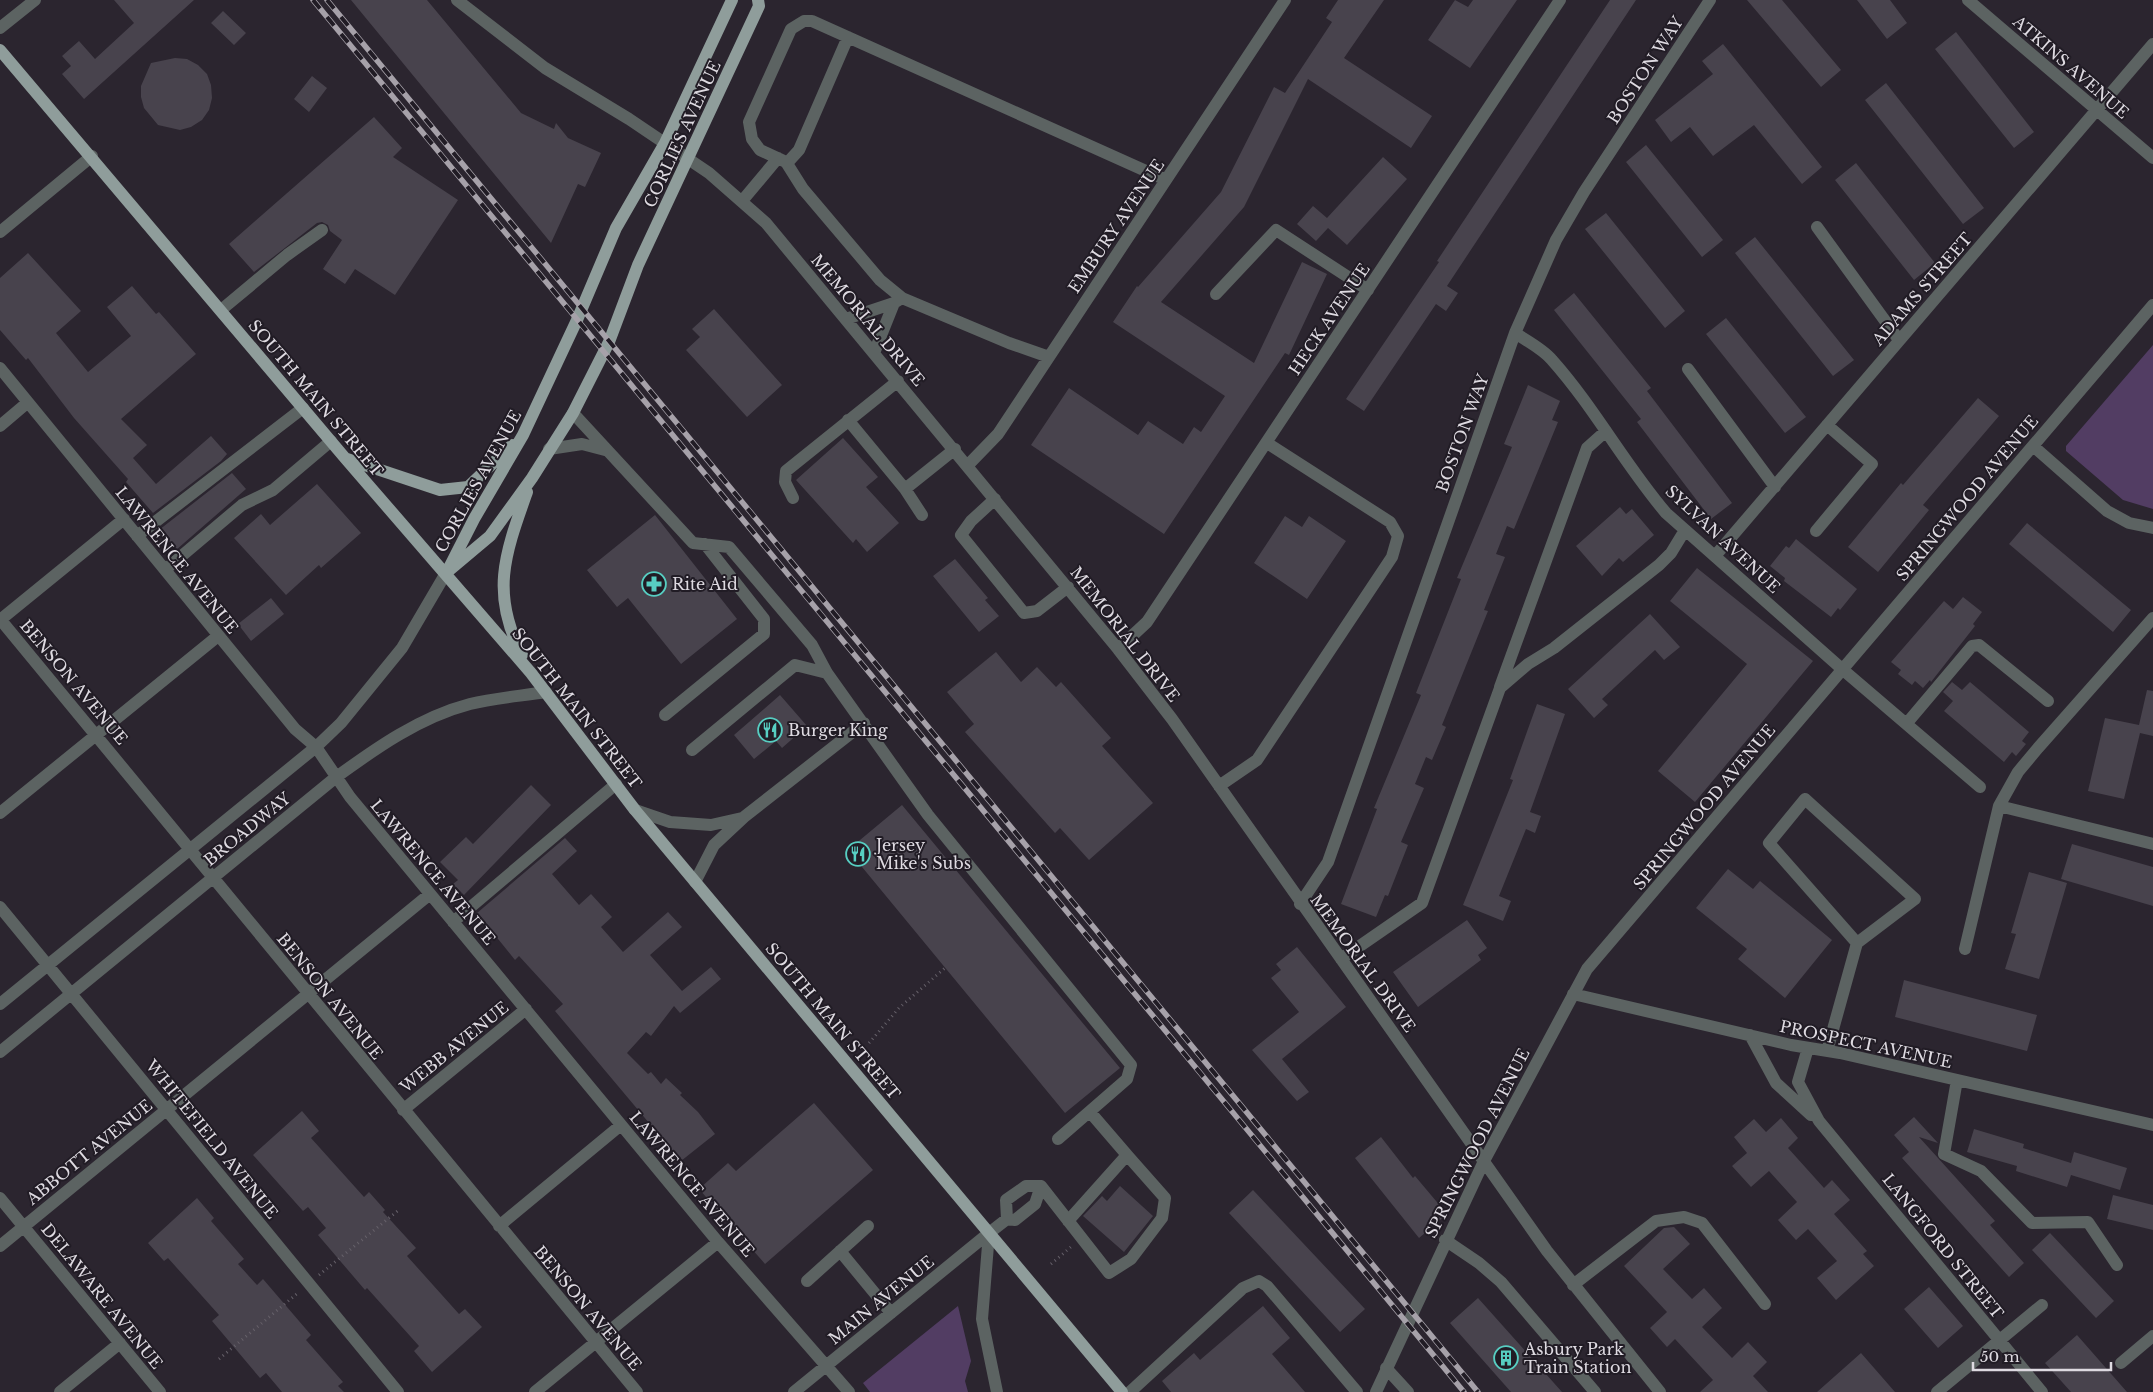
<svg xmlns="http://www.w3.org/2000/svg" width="2153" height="1392" viewBox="0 0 2153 1392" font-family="'Libre Baskerville',serif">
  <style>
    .green { fill: #523d63 }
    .building { fill: #48434d }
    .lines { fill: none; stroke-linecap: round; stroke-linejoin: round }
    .path { stroke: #66616a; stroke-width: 3; stroke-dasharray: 1 4; stroke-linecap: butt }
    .minor { stroke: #5c6362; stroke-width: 12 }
    .major { stroke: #8f9d9b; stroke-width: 12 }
    .rail-casing { stroke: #a6a1a9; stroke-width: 5.5 }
    .rail { stroke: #211c25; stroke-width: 4; stroke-dasharray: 11; stroke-linecap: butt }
    .labels { text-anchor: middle; stroke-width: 4; stroke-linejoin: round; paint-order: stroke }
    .street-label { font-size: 16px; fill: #dedae1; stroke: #211c25 }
    .poi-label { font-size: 16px; fill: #dedae1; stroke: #211c25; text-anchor: start }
  </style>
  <rect width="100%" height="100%" fill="#2b252f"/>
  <path class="green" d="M2153 345V509L2123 500 2066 451V446Z
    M958 1306 971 1361 965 1381 968 1392H870L863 1383Z"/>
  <path class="building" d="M114 0H194L84 99 62 74 71 66 62 56 79 41 95 59 134 23Z
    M351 0H427L521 113 554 129 556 123 568 138 601 153 585 187 578 184 551 243Z
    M1338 0H1384L1344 58 1432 116 1411 148 1308 79 1244 207 1161 302 1254 363 1302 262 1327 274 1289 355 1285 353 1164 534 1031 445 1069 388 1138 435 1148 421 1183 444 1194 427 1201 432 1225 396 1113 322 1137 286 1138 287 1221 192 1274 87 1285 93 1332 22 1326 18Z
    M1455 0 1468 7 1473 0H1517L1470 68 1428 40Z
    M1610 0H1636L1447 286 1458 293 1446 311 1436 304 1364 411 1346 399 1439 262 1437 261Z
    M1747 0H1782L1841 70 1821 87Z
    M1857 0H1890L1907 23 1887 39Z
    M223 11 246 33 234 45 211 23Z
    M1956 32 2034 132 2014 148 1935 49Z
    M1723 44 1822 167 1802 184 1754 125 1713 156 1690 127 1671 142 1655 120 1713 74 1702 61Z
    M175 58 187 59 198 65 207 74 211 85 212 98 209 110 202 120 191 127 180 130 158 125 144 108 141 97V86L151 63Z
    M312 76 327 88 309 112 294 99Z
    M1886 83 1984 208 1963 224 1865 100Z
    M374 117 402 148 393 157 458 200 395 295 355 269 345 284 323 269 342 240 330 231 328 225 322 222 317 223 254 272 229 244Z
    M1646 145 1723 240 1702 257 1626 162Z
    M1383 157 1407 179 1347 245 1328 228 1316 241 1297 224 1313 206 1327 218Z
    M1856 163 1935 263 1914 280 1835 180Z
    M1606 213 1685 311 1665 328 1585 229Z
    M1755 237 1854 360 1833 376 1735 253Z
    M28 253 81 311 56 333 88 372 131 336 107 307 132 286 156 314 159 312 196 354 121 419 147 445 133 458 156 484 211 436 227 454 221 461 153 513 126 482 128 479 74 418 28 358 26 360 0 330V278Z
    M1574 293 1651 388 1647 391 1732 503 1711 519 1637 422 1641 419 1554 310Z
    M714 309 782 385 747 417 686 350 700 337 692 329Z
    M1726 318 1806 417 1785 433 1706 334Z
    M1528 385 1560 401 1552 420 1558 422 1514 529 1507 526 1496 554 1505 557 1484 610 1488 611 1442 725 1446 727 1432 760 1426 757 1415 784 1424 788 1401 842 1408 845 1388 896 1385 895 1376 917 1341 904 1377 809 1374 808 1421 695 1416 693 1461 579 1457 578 1512 447 1504 444Z
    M1978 398 1999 416 1923 505 1929 510 1878 572 1848 547 1901 483 1903 485Z
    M843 438 878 477 866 487 899 523 867 552 856 539 853 543 796 480Z
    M232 473 246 489 176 550 159 530Z
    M317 484 361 533 321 568 319 565 286 595 234 538 261 514 270 525Z
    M1620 507 1626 514 1632 509 1654 535 1623 562 1619 558 1602 576 1576 546Z
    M655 515 737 619 681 664 628 598 617 607 587 570Z
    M1285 516 1302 527 1309 516 1346 541 1307 599 1254 563Z
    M2027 523 2131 610 2113 632 2009 544Z
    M1796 539 1857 589 1840 610 1838 608 1831 617 1784 581 1785 578 1770 566 1786 546 1789 548Z
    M955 559 988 598 985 600 999 616 979 632 933 576Z
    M1697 568 1813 661 1695 802 1658 771 1747 664 1670 601Z
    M1963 597 1982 612 1973 624 1975 626 1931 682 1930 680 1923 688 1915 681 1912 685 1898 674 1901 670 1891 662 1944 601 1953 609Z
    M271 598 284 614 251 641 238 624Z
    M1650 614 1680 647 1664 660 1655 650 1602 699 1608 705 1594 718 1568 689Z
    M996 652 1021 682 1037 667 1056 687 1061 682 1111 738 1102 746 1153 803 1089 860 1060 828 1055 833 965 732 974 724 947 692Z
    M1952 682 1962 690 1970 682 2029 732 2022 741 2026 744 2016 756 2012 752 2004 762 1944 711 1953 701 1943 692Z
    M2147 690 2153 691V736L2140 733 2124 799 2088 791 2105 718 2139 725Z
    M780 695 807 726 782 748 776 741 754 759 734 735Z
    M1537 704 1565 714 1530 812 1541 816 1535 833 1526 829 1499 896 1511 901 1503 921 1463 905 1513 780 1510 779Z
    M531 785 551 805 464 895 453 884 458 880 440 862 466 837 473 844Z
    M902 805 1120 1068 1065 1113 848 850Z
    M565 838 577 851 552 874 579 905 591 894 612 917 601 927 623 952 668 912 682 927 650 955 682 991 711 967 721 979 680 1013 674 1006 651 1036 646 1032 627 1053 648 1074 651 1072 661 1084 666 1078 682 1093 680 1095 698 1112 715 1134 681 1161 555 1011 563 1004 519 956 515 960 477 913Z
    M2072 844 2153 867V906L2061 879Z
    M1728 869 1753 889 1760 881 1832 940 1785 998 1738 959 1747 949 1696 908Z
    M2029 872 2067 883 2039 979 2005 969 2016 934 2011 933Z
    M1467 920 1487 948 1478 955 1481 960 1418 1007 1393 972Z
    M1297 947 1346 1007 1282 1059 1309 1092 1297 1101 1252 1050 1299 1012 1271 978 1281 970 1276 964Z
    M1904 980 2037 1015 2027 1051 1895 1017Z
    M814 1103 873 1170 765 1264 699 1189 728 1163 736 1171Z
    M302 1111 319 1131 311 1138 364 1197 369 1192 385 1210 383 1212 416 1248 407 1256 459 1314 465 1309 482 1327 432 1372 414 1351 419 1346 367 1288 365 1290 318 1235 326 1228 308 1207 303 1211 253 1155Z
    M1914 1117 1938 1143 1919 1137 1995 1221 1990 1225 2024 1263 2009 1277 1902 1158 1909 1152 1894 1135Z
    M1781 1118 1798 1138 1788 1148 1824 1188 1832 1180 1850 1200 1834 1214 1867 1251 1863 1254 1874 1266 1836 1300 1817 1278 1837 1261 1808 1229 1796 1240 1778 1220 1797 1202 1769 1171 1751 1187 1732 1166 1747 1153 1734 1137 1754 1119 1766 1132Z
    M1974 1129 2024 1144 2023 1148 2071 1163 2074 1152 2127 1168 2120 1190 2071 1175 2067 1187 2016 1171 2017 1166 1967 1152Z
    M1381 1137 1413 1178 1415 1176 1447 1214 1419 1238 1355 1158Z
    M1120 1186 1153 1216 1124 1252 1083 1216 1102 1196 1107 1201Z
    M1253 1190 1365 1309 1340 1332 1229 1213Z
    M2113 1195 2153 1205V1230L2107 1219Z
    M197 1198 214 1218 211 1221 244 1259 238 1264 257 1285 263 1279 311 1335 306 1340 343 1382 338 1386 344 1392H282L266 1373 260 1378 212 1321 219 1315 168 1258 164 1261 148 1243Z
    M1674 1227 1690 1244 1663 1269 1692 1299 1704 1288 1722 1308 1702 1327 1732 1358 1748 1342 1767 1362 1753 1376 1768 1392H1700L1713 1380 1675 1339 1667 1347 1650 1328 1667 1312 1624 1266 1664 1228Z
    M2050 1233 2114 1301 2096 1318 2032 1250Z
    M1929 1287 1963 1326 1938 1348 1904 1309Z
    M1478 1298 1562 1392H1511L1450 1323Z
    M1263 1306 1290 1338 1272 1354 1305 1392H1171L1162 1381 1194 1353 1200 1360Z
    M2077 1335 2127 1392H2071L2045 1363Z
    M1861 1353 1895 1392H1817Z"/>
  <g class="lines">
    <path class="path" d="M869 1043 899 1008 945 968
      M1051 1264 1072 1246
      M319 1275 400 1209
      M219 1359 299 1292"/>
    <path class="minor" d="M457 0 545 68 629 119 709 173 766 223 1118 649 1172 719 1547 1251 1660 1392
      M1968 0 2153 158
      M0 28 35 0
      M786 162 789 161 799 150 848 37
      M742 201 778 158
      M1817 227 1899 340
      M0 232 92 156
      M1216 294 1276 230 1368 290
      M221 310 287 255 322 230
      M846 319 894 303 902 298
      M1515 333C1527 341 1543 349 1552 360 1594 407 1625 465 1666 513L1842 669 1980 787
      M874 353 894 303
      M1049 357 1009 343 902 298 880 280 803 189 786 162 760 150 752 139 749 122 791 29 804 21H812L1166 180
      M0 368 295 729 316 747 350 797 718 1242 849 1392
      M1688 369 1775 487
      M573 413 693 543 729 547 812 645 827 673 928 815 1131 1065 1127 1079 1058 1139
      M848 420 905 489 922 515
      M0 426 27 403
      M2033 446 2107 511 2129 523 2153 528
      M549 449 582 444 605 450
      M968 465 998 434 1285 0
      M905 489 955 449
      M793 498 785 482 786 471 898 381
      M995 499 971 521 961 535 1024 613 1037 611 1068 587
      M1816 531 1872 464 1827 425
      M137 536 303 408
      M1715 556 2153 44
      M165 570 242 505 273 490 331 441
      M0 619 637 1392
      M0 620 124 519
      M1118 649 1147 622 1560 0
      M1500 687 1587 448 1606 431
      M665 715 764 634V619L705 544
      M1907 723 1972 646 1979 645 2048 701
      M692 750 795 665 827 673
      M1219 786 1257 760 1392 557 1398 536 1390 522 1267 443
      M1999 806 2153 844
      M635 810 670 822 711 825 742 818
      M0 813 218 636
      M695 882 714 845 744 817 864 723
      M1300 904 1328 862 1515 333 1556 240 1584 192 1710 0
      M0 907 398 1392
      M453 922 616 784
      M1965 949 1999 806 2018 772 2038 748 2153 618
      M1341 959 1422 903 1500 688 1528 664 1554 648 1659 565 1671 553 1685 530
      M1573 994 1791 1045 1840 1053 2153 1125
      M0 1004 316 747 341 723 402 648 446 573
      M1750 1035 1776 1083 1811 1115
      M1808 1048 1798 1082 1819 1121 2042 1392
      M1827 1051 1857 943 1769 843 1805 799 1915 899 1857 943
      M0 1052 335 778C376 748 420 717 470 704 494 698 521 696 546 692
      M1957 1080 1944 1154 1981 1171 2032 1223 2088 1222 2117 1265
      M403 1110 526 1009
      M1090 1112 1127 1155
      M1041 1186 1109 1273 1131 1259 1162 1218 1165 1198 1127 1155 1068 1221
      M0 1198 160 1392
      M1007 1219 1006 1200 1026 1186H1041
      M499 1226 621 1125
      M989 1233 982 1319 997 1392
      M1445 1240 1479 1263 1501 1282 1595 1392
      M0 1246 430 894
      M840 1251 891 1313
      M807 1281 868 1226
      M1573 1285 1656 1221 1684 1217 1702 1223 1765 1304
      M2121 1363 2153 1336
      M1386 1368 1408 1392
      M60 1392 120 1343
      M535 1392 718 1242
      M794 1392 989 1233 1007 1219 1015 1220 1035 1204 1041 1186
      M1130 1392 1243 1288 1259 1281 1267 1286 1357 1392
      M1376 1392 1484 1161 1587 969 2153 305
      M1937 1392 2042 1305"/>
    <path class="major" d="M0 50 345 458 531 673 635 810 1122 1392
      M347 459 440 490 468 487 512 445
      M449 568 474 519 523 435 577 320 616 228 665 143 732 0
      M446 573 490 536 532 478 573 413 609 342 638 265 759 6 758 0
      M522 655C490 593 505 554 527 492"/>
    <g class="rail-casing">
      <path id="rail" d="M313 0 1464 1392
        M327 0 1478 1392"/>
    </g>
    <use href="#rail" class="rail"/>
  </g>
  <defs>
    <g id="pharmacy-ring" transform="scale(1.25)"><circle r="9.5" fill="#211c25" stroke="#57cec2" stroke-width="1.5"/><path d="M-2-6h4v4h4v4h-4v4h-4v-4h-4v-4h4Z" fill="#57cec2"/></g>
    <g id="restaurant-ring" transform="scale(1.25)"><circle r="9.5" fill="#211c25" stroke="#57cec2" stroke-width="1.5"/><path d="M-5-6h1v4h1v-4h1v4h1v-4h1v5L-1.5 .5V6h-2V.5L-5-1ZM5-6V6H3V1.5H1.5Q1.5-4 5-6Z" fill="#57cec2"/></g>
    <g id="building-ring" transform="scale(1.25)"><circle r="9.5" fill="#211c25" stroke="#57cec2" stroke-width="1.5"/><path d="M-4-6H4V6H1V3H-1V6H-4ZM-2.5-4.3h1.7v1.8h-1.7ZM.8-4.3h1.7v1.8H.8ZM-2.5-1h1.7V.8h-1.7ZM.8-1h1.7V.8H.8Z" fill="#57cec2"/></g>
  </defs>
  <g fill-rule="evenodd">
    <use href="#pharmacy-ring" x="654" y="584"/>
    <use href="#restaurant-ring" x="770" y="730"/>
    <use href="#restaurant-ring" x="858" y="854"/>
    <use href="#building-ring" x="1506" y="1358"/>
  </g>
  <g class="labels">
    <g class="street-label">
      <text transform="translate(2071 67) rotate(41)" y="6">ATKINS AVENUE</text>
      <text transform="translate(1645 70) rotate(-57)" y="6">BOSTON WAY</text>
      <text transform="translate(682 134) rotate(-65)" y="6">CORLIES AVENUE</text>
      <text transform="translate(1116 226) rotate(-56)" y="6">EMBURY AVENUE</text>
      <text transform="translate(1922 289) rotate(-49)" y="6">ADAMS STREET</text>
      <text transform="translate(1329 319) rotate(-56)" y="6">HECK AVENUE</text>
      <text transform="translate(868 320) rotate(50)" y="6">MEMORIAL DRIVE</text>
      <text transform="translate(316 398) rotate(50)" y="6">SOUTH MAIN STREET</text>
      <text transform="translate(1462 433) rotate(-70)" y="6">BOSTON WAY</text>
      <text transform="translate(478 481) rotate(-61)" y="6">CORLIES AVENUE</text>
      <text transform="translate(1967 498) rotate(-50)" y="6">SPRINGWOOD AVENUE</text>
      <text transform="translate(1723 539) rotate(43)" y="6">SYLVAN AVENUE</text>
      <text transform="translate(177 560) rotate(51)" y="6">LAWRENCE AVENUE</text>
      <text transform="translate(1125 634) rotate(52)" y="6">MEMORIAL DRIVE</text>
      <text transform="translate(74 682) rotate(50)" y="6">BENSON AVENUE</text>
      <text transform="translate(577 708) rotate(52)" y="6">SOUTH MAIN STREET</text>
      <text transform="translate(1704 807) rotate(-50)" y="6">SPRINGWOOD AVENUE</text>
      <text transform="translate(247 829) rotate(-39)" y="6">BROADWAY</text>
      <text transform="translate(433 872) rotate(50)" y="6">LAWRENCE AVENUE</text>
      <text transform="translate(1363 963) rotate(54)" y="6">MEMORIAL DRIVE</text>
      <text transform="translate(330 996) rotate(51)" y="6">BENSON AVENUE</text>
      <text transform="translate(833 1021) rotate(50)" y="6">SOUTH MAIN STREET</text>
      <text transform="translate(1866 1044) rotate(12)" y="6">PROSPECT AVENUE</text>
      <text transform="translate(454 1047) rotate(-39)" y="6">WEBB AVENUE</text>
      <text transform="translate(212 1139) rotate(51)" y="6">WHITEFIELD AVENUE</text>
      <text transform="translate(1477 1143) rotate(-63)" y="6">SPRINGWOOD AVENUE</text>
      <text transform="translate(89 1152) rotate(-39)" y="6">ABBOTT AVENUE</text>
      <text transform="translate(692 1184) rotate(50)" y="6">LAWRENCE AVENUE</text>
      <text transform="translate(1943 1246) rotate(51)" y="6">LANGFORD STREET</text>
      <text transform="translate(102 1296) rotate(51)" y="6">DELAWARE AVENUE</text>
      <text transform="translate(881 1300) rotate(-39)" y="6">MAIN AVENUE</text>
      <text transform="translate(588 1308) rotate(50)" y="6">BENSON AVENUE</text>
    </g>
    <g class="poi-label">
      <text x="672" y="590">Rite Aid</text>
      <text x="788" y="736">Burger King</text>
      <text x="876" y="851">Jersey<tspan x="876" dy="18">Mike's Subs</tspan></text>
      <text x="1524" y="1355">Asbury Park<tspan x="1524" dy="18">Train Station</tspan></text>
    </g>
  </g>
  <path d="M1973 1362v8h138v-8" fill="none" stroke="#dedae1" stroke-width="2.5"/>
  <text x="1980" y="1362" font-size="15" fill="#dedae1" stroke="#211c25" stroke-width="4" paint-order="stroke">50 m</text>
</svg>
